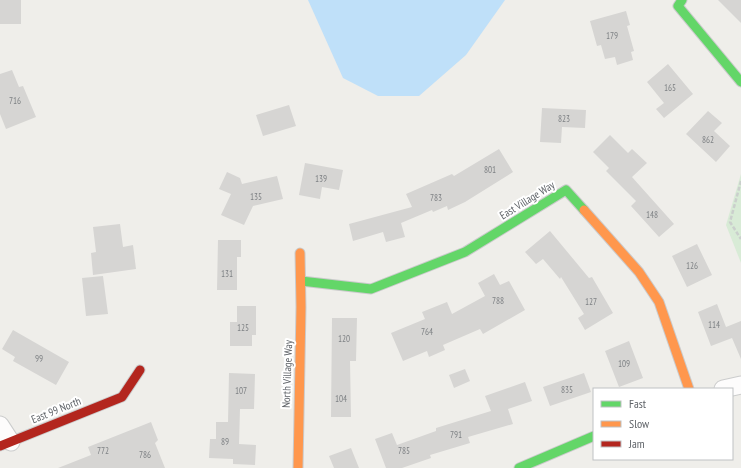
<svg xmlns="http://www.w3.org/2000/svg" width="741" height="468" viewBox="0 0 741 468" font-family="'PT Sans Narrow',sans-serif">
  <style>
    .green { fill: #d8ebd6 }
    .water { fill: #bfe0f9 }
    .building { fill: #d6d5d3 }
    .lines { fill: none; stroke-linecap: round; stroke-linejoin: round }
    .street-casing { stroke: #cbcccc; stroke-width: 19 }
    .fast-casing { stroke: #cacacb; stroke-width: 11 }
    .slow-casing { stroke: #cacacb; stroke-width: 11 }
    .jam-casing { stroke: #cacacb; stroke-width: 11 }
    .path { stroke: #cacfcc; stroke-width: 2.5; stroke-dasharray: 4 2; stroke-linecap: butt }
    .street { stroke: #fdfcfc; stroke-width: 17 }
    .fast { stroke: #63d668; stroke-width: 9 }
    .slow { stroke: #ff974d; stroke-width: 9 }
    .jam { stroke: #b3261e; stroke-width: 9 }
    .labels { text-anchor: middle; stroke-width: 4; stroke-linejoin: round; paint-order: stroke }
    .number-label { font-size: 9px; fill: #7e8184 }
    .street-label { font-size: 11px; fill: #5f6368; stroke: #fff }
  </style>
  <rect width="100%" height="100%" fill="#efeeea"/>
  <path class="green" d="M741 174V263L726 225Z"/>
  <path class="water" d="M308 0H505L466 55 419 96H378L343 78Z"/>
  <path class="building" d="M0 0H21V24H0Z
    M718 0H741V23Z
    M626 11 630 25 627 26 634 51 631 52 633 60 617 65 615 57 605 59 601 45 597 46 590 21Z
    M668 64 693 94 664 118 656 109 664 103 647 82Z
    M12 70 19 87 23 86 36 117 6 129 0 114V74Z
    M289 105 296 126 263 136 256 115Z
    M542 108 586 110 585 128 562 127 561 143 540 142Z
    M708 111 722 123 714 131 730 146 716 162 686 134Z
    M610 135 628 153 632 149 647 163 632 177 674 224 659 237 631 206 636 201 606 171 609 168 593 152Z
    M499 149 513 172 465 202 448 210 447 206 433 212 432 210 401 223 405 237 386 242 383 232 353 241 349 224 412 207 406 194 452 174 454 176Z
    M305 163 343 170 339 190 322 187 320 199 299 195Z
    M227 172 240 178 242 184 277 176 283 199 253 206 244 225 221 215 231 194 219 189Z
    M120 224 123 247 133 245 136 269 93 275 91 253 96 252 93 227Z
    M550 231 589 278 592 277 613 313 585 330 578 318 584 314 561 277 560 279 543 259 536 264 525 252Z
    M218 240H241V257H237V290H217Z
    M697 244 712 275 687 287 672 256Z
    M494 274 500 285 509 281 525 310 483 334 480 329 443 345 445 350 429 357 427 351 403 361 391 333 425 319 422 312 447 302 452 314 485 296 478 283Z
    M103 276 108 314 86 316 82 278Z
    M717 304 726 327 741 321V359L732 338 711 346 698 312Z
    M237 306H256V335H252V346H230V322H237Z
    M332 318H357L356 361H350L351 417H331Z
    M13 330 69 362 56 385 13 361 15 357 2 349Z
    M629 341 643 378 619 387 605 351Z
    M465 369 470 381 454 388 449 375Z
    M229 373 255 374 254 409H240L239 444 256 445 255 465 233 464V459L209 458 210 439H216V422H228Z
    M584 373 591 392 550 406 543 387Z
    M525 382 532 401 508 409 513 424 468 437 470 443 430 455 431 458 402 468H386L375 439 392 433 397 445 436 431V428L491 411 485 396Z
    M151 422 158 440 155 443 165 468H58L91 455 88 447Z
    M351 448 359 468H334L329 456Z"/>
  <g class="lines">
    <g class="street-casing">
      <path id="street" d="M723 389 741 385
        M0 425 11 442"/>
    </g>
    <g class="fast-casing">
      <path id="fast" d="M682 0 678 6 741 82
        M301 281 371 289 465 252 566 190 584 210
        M519 468 594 436"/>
    </g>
    <g class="slow-casing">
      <path id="slow" d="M584 210 639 272 659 302 689 389
        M298 468 301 307 300 253"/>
    </g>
    <g class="jam-casing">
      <path id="jam" d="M0 446 122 397 140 370"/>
    </g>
    <path class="path" d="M741 181 730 222 741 239"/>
    <use href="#street" class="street"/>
    <use href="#fast" class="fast"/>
    <use href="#slow" class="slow"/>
    <use href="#jam" class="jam"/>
  </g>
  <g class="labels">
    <g class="number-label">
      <text x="612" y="39">179</text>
      <text x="670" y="91">165</text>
      <text x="15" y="104">716</text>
      <text x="564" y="122">823</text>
      <text x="708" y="143">862</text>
      <text x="490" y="173">801</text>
      <text x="321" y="182">139</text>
      <text x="256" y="200">135</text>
      <text x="436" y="201">783</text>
      <text x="652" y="218">148</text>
      <text x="692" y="269">126</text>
      <text x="227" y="277">131</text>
      <text x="498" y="304">788</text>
      <text x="591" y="305">127</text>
      <text x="714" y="328">114</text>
      <text x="243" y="331">125</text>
      <text x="427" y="335">764</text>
      <text x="344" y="342">120</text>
      <text x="39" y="362">99</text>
      <text x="624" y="367">109</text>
      <text x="567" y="393">835</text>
      <text x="241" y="394">107</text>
      <text x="341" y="402">104</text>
      <text x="456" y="438">791</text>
      <text x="225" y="445">89</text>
      <text x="103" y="454">772</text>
      <text x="404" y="454">785</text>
      <text x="145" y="458">786</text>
    </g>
    <g class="street-label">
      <text transform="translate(527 200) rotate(-32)" y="4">East Village Way</text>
      <text transform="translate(287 374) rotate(-88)" y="4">North Village Way</text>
      <text transform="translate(56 410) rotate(-22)" y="4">East 99 North</text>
    </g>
  </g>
  <rect x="593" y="388" width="140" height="72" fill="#ffffff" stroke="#bfc1c3"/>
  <rect x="601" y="401" width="20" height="6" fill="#63d668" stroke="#bfc1c3"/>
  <text x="629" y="408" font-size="12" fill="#5f6368">Fast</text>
  <rect x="601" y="421" width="20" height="6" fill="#ff974d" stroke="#bfc1c3"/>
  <text x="629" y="428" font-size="12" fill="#5f6368">Slow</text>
  <rect x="601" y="441" width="20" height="6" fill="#b3261e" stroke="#bfc1c3"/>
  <text x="629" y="448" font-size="12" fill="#5f6368">Jam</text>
</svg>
